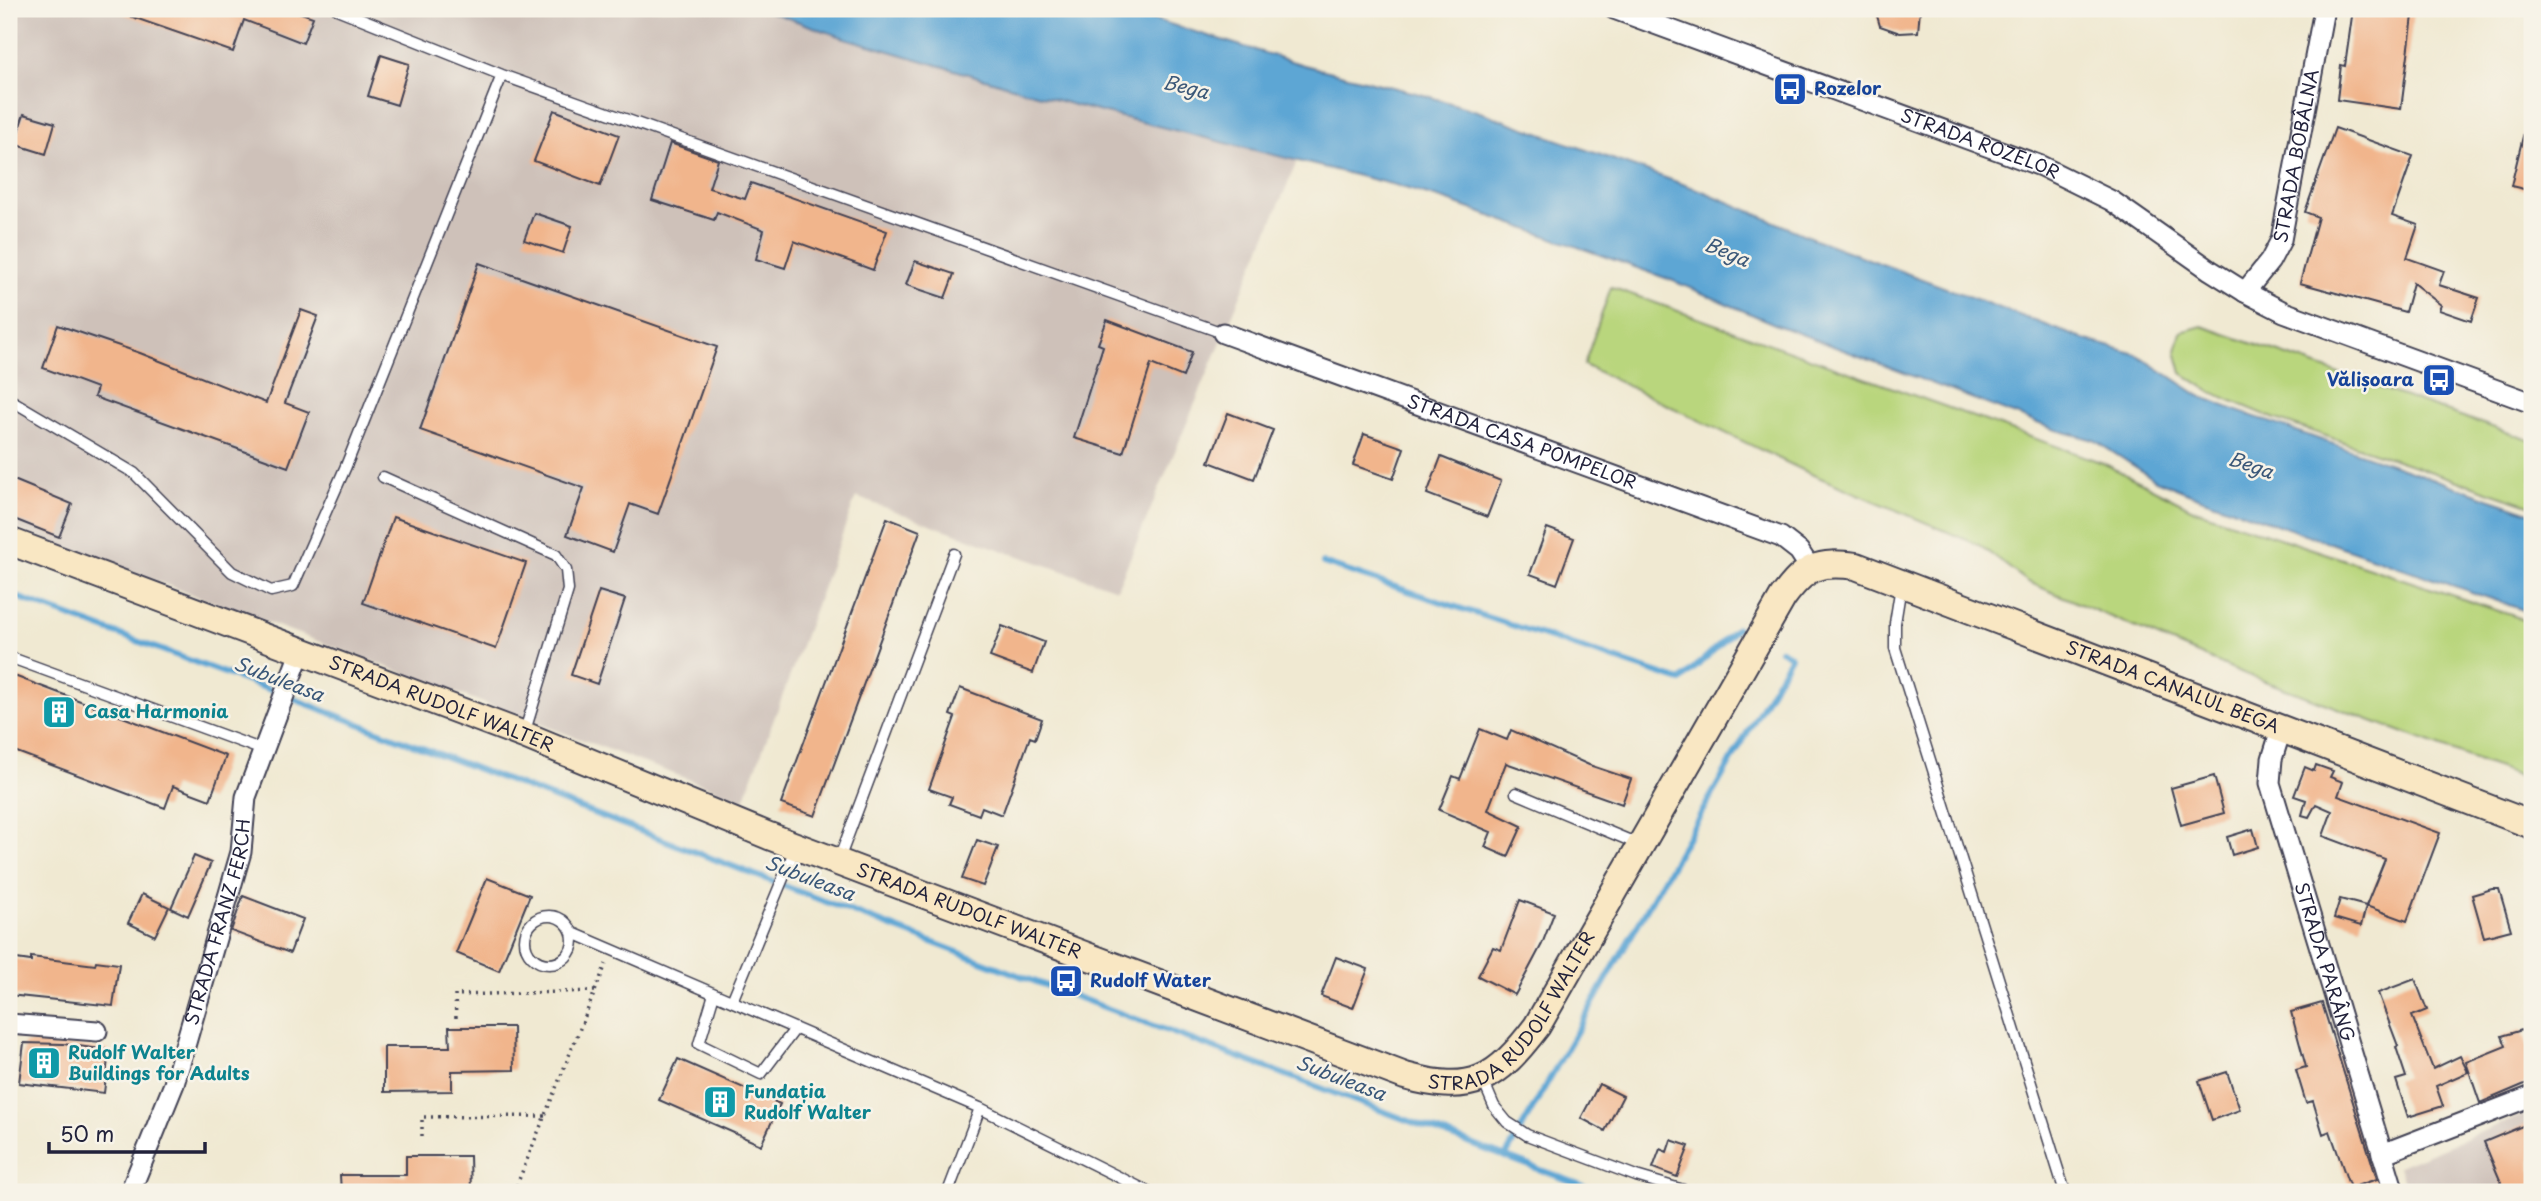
<svg xmlns="http://www.w3.org/2000/svg" width="2541" height="1201" viewBox="0 0 2541 1201" font-family="'Playpen Sans',sans-serif">
  <style>
    .industrial { fill: #cec1b9 }
    .green { fill: #b9d67d; stroke: #6e7c5c; stroke-width: 2 }
    .water { fill: #5da6d4; stroke: #406488; stroke-width: 2 }
    .lines { fill: none; stroke-linecap: round; stroke-linejoin: round }
    .stream { stroke: #5da6d4; stroke-width: 6 }
    .building { fill: #f1b58c }
    .lane-casing { stroke: #414052; stroke-width: 13 }
    .street-casing { stroke: #414052; stroke-width: 23 }
    .secondary-casing { stroke: #414052; stroke-width: 30 }
    .path { stroke: #414052; stroke-width: 3.5; stroke-dasharray: 2 5; stroke-linecap: butt }
    .lane { stroke: #fff; stroke-width: 10 }
    .street { stroke: #fff; stroke-width: 19 }
    .secondary { stroke: #f9e7c3; stroke-width: 26 }
    .labels { text-anchor: middle; stroke-width: 5; stroke-linejoin: round; paint-order: stroke }
    .transit-label { font-size: 18px; font-weight: bold; fill: #164399; stroke: #f7f3e8; text-anchor: start }
    .street-label { font-size: 18px; fill: #22223b; stroke: #f7f3e8 }
    .culture-label { font-size: 18px; font-weight: bold; fill: #0d838f; stroke: #f7f3e8; text-anchor: start }
    .water-label { font-size: 19px; font-style: italic; fill: #3a5778; stroke: #f7f3e8 }
  </style>
  <rect width="100%" height="100%" fill="#f7f3e8"/>
  <filter id="ink" filterUnits="userSpaceOnUse"><feTurbulence type="fractalNoise" baseFrequency=".0143" numOctaves="2"/><feDisplacementMap in="SourceGraphic" scale="14" xChannelSelector="R" yChannelSelector="G"/><feConvolveMatrix kernelMatrix="1 2 1 2 8 2 1 2 1" color-interpolation-filters="sRGB"/></filter>
  <filter id="wash" filterUnits="userSpaceOnUse"><feTurbulence type="fractalNoise" baseFrequency=".00686" numOctaves="4" result="noise"/><feDisplacementMap in="SourceGraphic" scale="28" xChannelSelector="R" yChannelSelector="G"/><feGaussianBlur stdDeviation="1.57" result="paint"/><feColorMatrix in="noise" values="0 0 0 0 0 0 0 0 0 0 0 0 0 0 0 0 0 1.4 0 .05"/><feComposite in="paint" operator="in"/></filter>
  <g filter="url(#wash)">
    <rect width="100%" height="100%" fill="#f0e9d2"/>
    <path class="industrial" d="M9 9H784L1301 152 1117 589 1004 551 856 497 744 800 9 526Z
      M2532 1111V1192H2407L2399 1166Z"/>
    <path class="green" d="M1611 287 2103 463 2195 510 2532 622V760L2525 778 2243 673 2028 582 1979 545 1811 474 1584 365Z
      M2202 326 2532 441V506L2273 418 2211 392 2182 373 2176 351 2181 332Z"/>
    <path class="water" d="M762 9H1120L1304 65 1420 94 1477 111 1705 192 1812 238 2083 339 2136 354 2200 396 2232 409 2532 513V613L2198 497 2156 480 2094 440 2053 429 1777 325 1671 280 1448 201 1395 185 1081 107 845 38Z"/>
    <g class="lines">
      <path class="stream" d="M1323 563 1681 681 1737 628
        M9 594 265 688 1031 980 1600 1192
        M1505 1157 1791 656 1780 650"/>
    </g>
    <g id="blocks">
      <path class="building" d="M116 9H290L313 17 303 43 244 20 233 52 115 11Z
        M1875 9H1920L1918 32 1900 33 1880 26Z
        M2353 9 2413 16 2401 109 2337 100 2341 65 2345 66Z
        M381 55 409 64 397 105 368 96Z
        M554 110 619 135 600 186 534 161Z
        M24 114 55 123 46 154 14 144Z
        M2526 124H2532V191L2511 186Z
        M2335 128 2413 156 2392 216 2418 225 2407 258 2444 271 2439 285 2479 298 2471 321 2439 310 2441 305 2413 283 2405 312 2300 283 2318 217 2305 212Z
        M670 143 718 160 709 188 745 199 751 183 887 231 873 270 794 241 785 268 756 259 764 230 717 212 714 220 652 200Z
        M534 213 572 226 563 253 524 240Z
        M915 261 954 274 945 298 906 285Z
        M479 263 717 347 658 514 630 504 613 552 567 535 584 488 420 430Z
        M301 310 318 316 285 403 309 412 288 467 94 397 97 388 43 368 58 325 140 353 266 403Z
        M1107 320 1192 352 1183 377 1151 364 1123 453 1074 438 1103 346 1098 344Z
        M1228 413 1273 430 1254 479 1209 462Z
        M1364 434 1404 448 1393 479 1353 465Z
        M1441 457 1501 481 1487 517 1427 494Z
        M9 478 72 504 59 537 9 517Z
        M393 517 526 563 496 649 363 603Z
        M887 518 920 531 815 816 781 804Z
        M1547 528 1574 538 1557 584 1530 574Z
        M599 591 625 599 597 684 571 675Z
        M1002 626 1044 642 1033 673 990 657Z
        M9 674 226 756 210 800 173 786 165 808 9 749Z
        M960 688 1042 719 1035 739 1030 737 1002 815 982 807 979 815 949 804 952 797 929 789 955 717 950 715Z
        M1480 729 1507 740 1511 730 1589 765 1631 779 1622 804 1506 763 1488 810 1522 826 1508 857 1485 847 1491 832 1439 810 1453 776 1460 779Z
        M2316 765 2333 771 2330 777 2343 782 2338 796 2440 833 2407 921 2366 906 2385 859 2323 836 2332 811 2316 804 2309 817 2302 815 2306 800 2294 796 2305 767 2314 771Z
        M2214 776 2224 813 2181 825 2171 788Z
        M2253 829 2258 847 2232 855 2227 837Z
        M977 840 998 847 983 886 962 879Z
        M194 856 211 863 188 916 171 908Z
        M487 878 530 895 499 971 456 953Z
        M2492 889H2499L2511 930 2484 937 2472 895Z
        M142 894 169 907 155 936 128 923Z
        M243 896 303 919 290 953 231 931Z
        M2340 899 2366 906 2361 926 2334 918Z
        M1520 900 1554 913 1542 944 1515 995 1478 976 1493 947 1501 950Z
        M31 957 95 965 96 961 119 964 113 1006 9 995V958L31 961Z
        M1336 957 1368 969 1353 1008 1321 996Z
        M2415 979 2427 1010 2412 1016 2433 1069 2460 1056 2468 1072 2436 1086 2443 1106 2408 1117 2396 1080 2406 1077 2396 1047 2398 1046 2378 993Z
        M2322 1003 2377 1179 2350 1188 2330 1131 2323 1134 2313 1101 2306 1103 2296 1070 2306 1067 2291 1012Z
        M449 1027H513L514 1070 452 1071V1091L384 1092V1047H450Z
        M2522 1030 2532 1057V1081L2480 1103 2466 1062 2506 1046 2502 1036Z
        M24 1043 63 1044 109 1050 104 1093 19 1083Z
        M678 1059 780 1104 761 1145 659 1100Z
        M2227 1072 2240 1110 2212 1120 2199 1081Z
        M1599 1084 1623 1096 1605 1131 1581 1118Z
        M2532 1122V1192H2505L2484 1142Z
        M1671 1140 1689 1146 1677 1177 1653 1168 1660 1149 1667 1152Z
        M406 1156H470L471 1192H341L340 1175H406Z"/>
    </g>
  </g>
  <g filter="url(#ink)">
    <use href="#blocks" fill-opacity="0" stroke="#414052" stroke-width="2"/>
    <g class="lines">
      <g class="lane-casing">
        <path id="lane" d="M337 9 502 75 1223 333
          M9 399 134 473 232 572 271 591 293 586 346 466 502 75
          M383 477 556 555 566 570 568 590 524 734
          M1901 586 1895 623V648L2065 1192
          M9 657 263 750
          M1516 793 1638 844
          M838 862 954 554
          M525 940a24 24 0 1 1 48 0a24 24 0 1 1-48 0Z
          M573 933 980 1108 1149 1192
          M714 994 699 1044 761 1074 795 1029
          M732 1001 796 847
          M1482 1078 1494 1106 1507 1122 1527 1135 1636 1176 1690 1192
          M948 1192 980 1108"/>
      </g>
      <g class="street-casing">
        <g id="street">
          <path id="s1" d="M1614 9 2041 166 2112 201 2210 270 2245 292 2284 312 2532 403"/>
          <path id="s2" d="M2245 292 2270 261 2281 240 2324 9"/>
          <path id="s3" d="M1223 333 1781 537 1799 551 1810 568"/>
          <path id="s4" d="M2281 730 2272 759 2270 783 2394 1192"/>
          <path d="M9 1024 97 1031"/>
          <path d="M2382 1154 2532 1096"/>
          <path id="s5" d="M130 1192 174 1084 241 852 246 797 301 650"/>
        </g>
      </g>
      <g class="secondary-casing">
        <g id="secondary">
          <path id="s6" d="M9 541 524 735 769 836 1405 1076C1473 1095 1496 1080 1537 1026L1783 597C1806 566 1818 561 1856 566L2532 825"/>
        </g>
      </g>
      <path class="path" d="M456 1018 455 995 595 991
        M422 1136V1117L545 1116
        M514 1192 606 964"/>
      <use href="#lane" class="lane"/>
      <use href="#street" class="street"/>
      <use href="#secondary" class="secondary"/>
    </g>
  </g>
  <defs>
    <g id="bus-square" transform="scale(1.75)"><rect x="-9" y="-9" width="18" height="18" rx="4" fill="#1a4fb4" stroke="#f7f3e8"/><path d="M-5-6H5V4H4V6H2V4H-2V6H-4V4H-5ZM-3.5-4V0h7V-4ZM-3.5 1.2v1.5H-2V1.2ZM2 1.2v1.5H3.5V1.2Z" fill="#fff"/></g>
    <g id="building-square" transform="scale(1.75)"><rect x="-9" y="-9" width="18" height="18" rx="4" fill="#0f9aa8" stroke="#f7f3e8"/><path d="M-4-6H4V6H1V3H-1V6H-4ZM-2.5-4.3h1.7v1.8h-1.7ZM.8-4.3h1.7v1.8H.8ZM-2.5-1h1.7V.8h-1.7ZM.8-1h1.7V.8H.8Z" fill="#fff"/></g>
  </defs>
  <g fill-rule="evenodd">
    <use href="#bus-square" x="1790" y="89"/>
    <use href="#bus-square" x="2439" y="380"/>
    <use href="#building-square" x="59" y="712"/>
    <use href="#bus-square" x="1066" y="981"/>
    <use href="#building-square" x="44" y="1063"/>
    <use href="#building-square" x="720" y="1102"/>
  </g>
  <g class="labels">
    <g class="transit-label">
      <text x="1814" y="95">Rozelor</text>
      <text x="2414" y="386" text-anchor="end">Vălișoara</text>
      <text x="1090" y="987">Rudolf Water</text>
    </g>
    <g class="street-label">
      <text dy="6" stroke="none"><textPath href="#s1" startOffset="390">STRADA ROZELOR</textPath></text>
      <text dy="6" stroke="none"><textPath href="#s2" startOffset="149">STRADA BOBÂLNA</textPath></text>
      <text dy="6" stroke="none"><textPath href="#s3" startOffset="318">STRADA CASA POMPELOR</textPath></text>
      <text dy="6" stroke="none"><textPath href="#s6" startOffset="2569">STRADA CANALUL BEGA</textPath></text>
      <text dy="6" stroke="none"><textPath href="#s6" startOffset="462">STRADA RUDOLF WALTER</textPath></text>
      <text dy="6" stroke="none"><textPath href="#s6" startOffset="1029">STRADA RUDOLF WALTER</textPath></text>
      <text dy="6" stroke="none"><textPath href="#s5" startOffset="285">STRADA FRANZ FERCH</textPath></text>
      <text dy="6" stroke="none"><textPath href="#s4" startOffset="242">STRADA PARÂNG</textPath></text>
      <text dy="6" stroke="none"><textPath href="#s6" startOffset="1638">STRADA RUDOLF WALTER</textPath></text>
    </g>
    <g class="culture-label">
      <text x="84" y="718">Casa Harmonia</text>
      <text x="68" y="1059">Rudolf Walter<tspan x="68" dy="21">Buildings for Adults</tspan></text>
      <text x="744" y="1098">Fundația<tspan x="744" dy="21">Rudolf Walter</tspan></text>
    </g>
    <g class="water-label">
      <text transform="translate(1186 87) rotate(14)" y="7">Bega</text>
      <text transform="translate(1727 252) rotate(23)" y="7">Bega</text>
      <text transform="translate(2251 465) rotate(19)" y="7">Bega</text>
      <text transform="translate(279 679) rotate(21)" y="7">Subuleasa</text>
      <text transform="translate(810 878) rotate(21)" y="7">Subuleasa</text>
      <text transform="translate(1341 1078) rotate(21)" y="7">Subuleasa</text>
    </g>
  </g>
  <rect width="2541" height="1201" fill="none" stroke="#f7f3e8" stroke-width="35"/>
  <path d="M49 1142v10h156v-10" fill="none" stroke="#22223b" stroke-width="3.5"/>
  <text x="60" y="1142" font-size="21" fill="#22223b" stroke="#f7f3e8" stroke-width="5" paint-order="stroke">50 m</text>
</svg>
